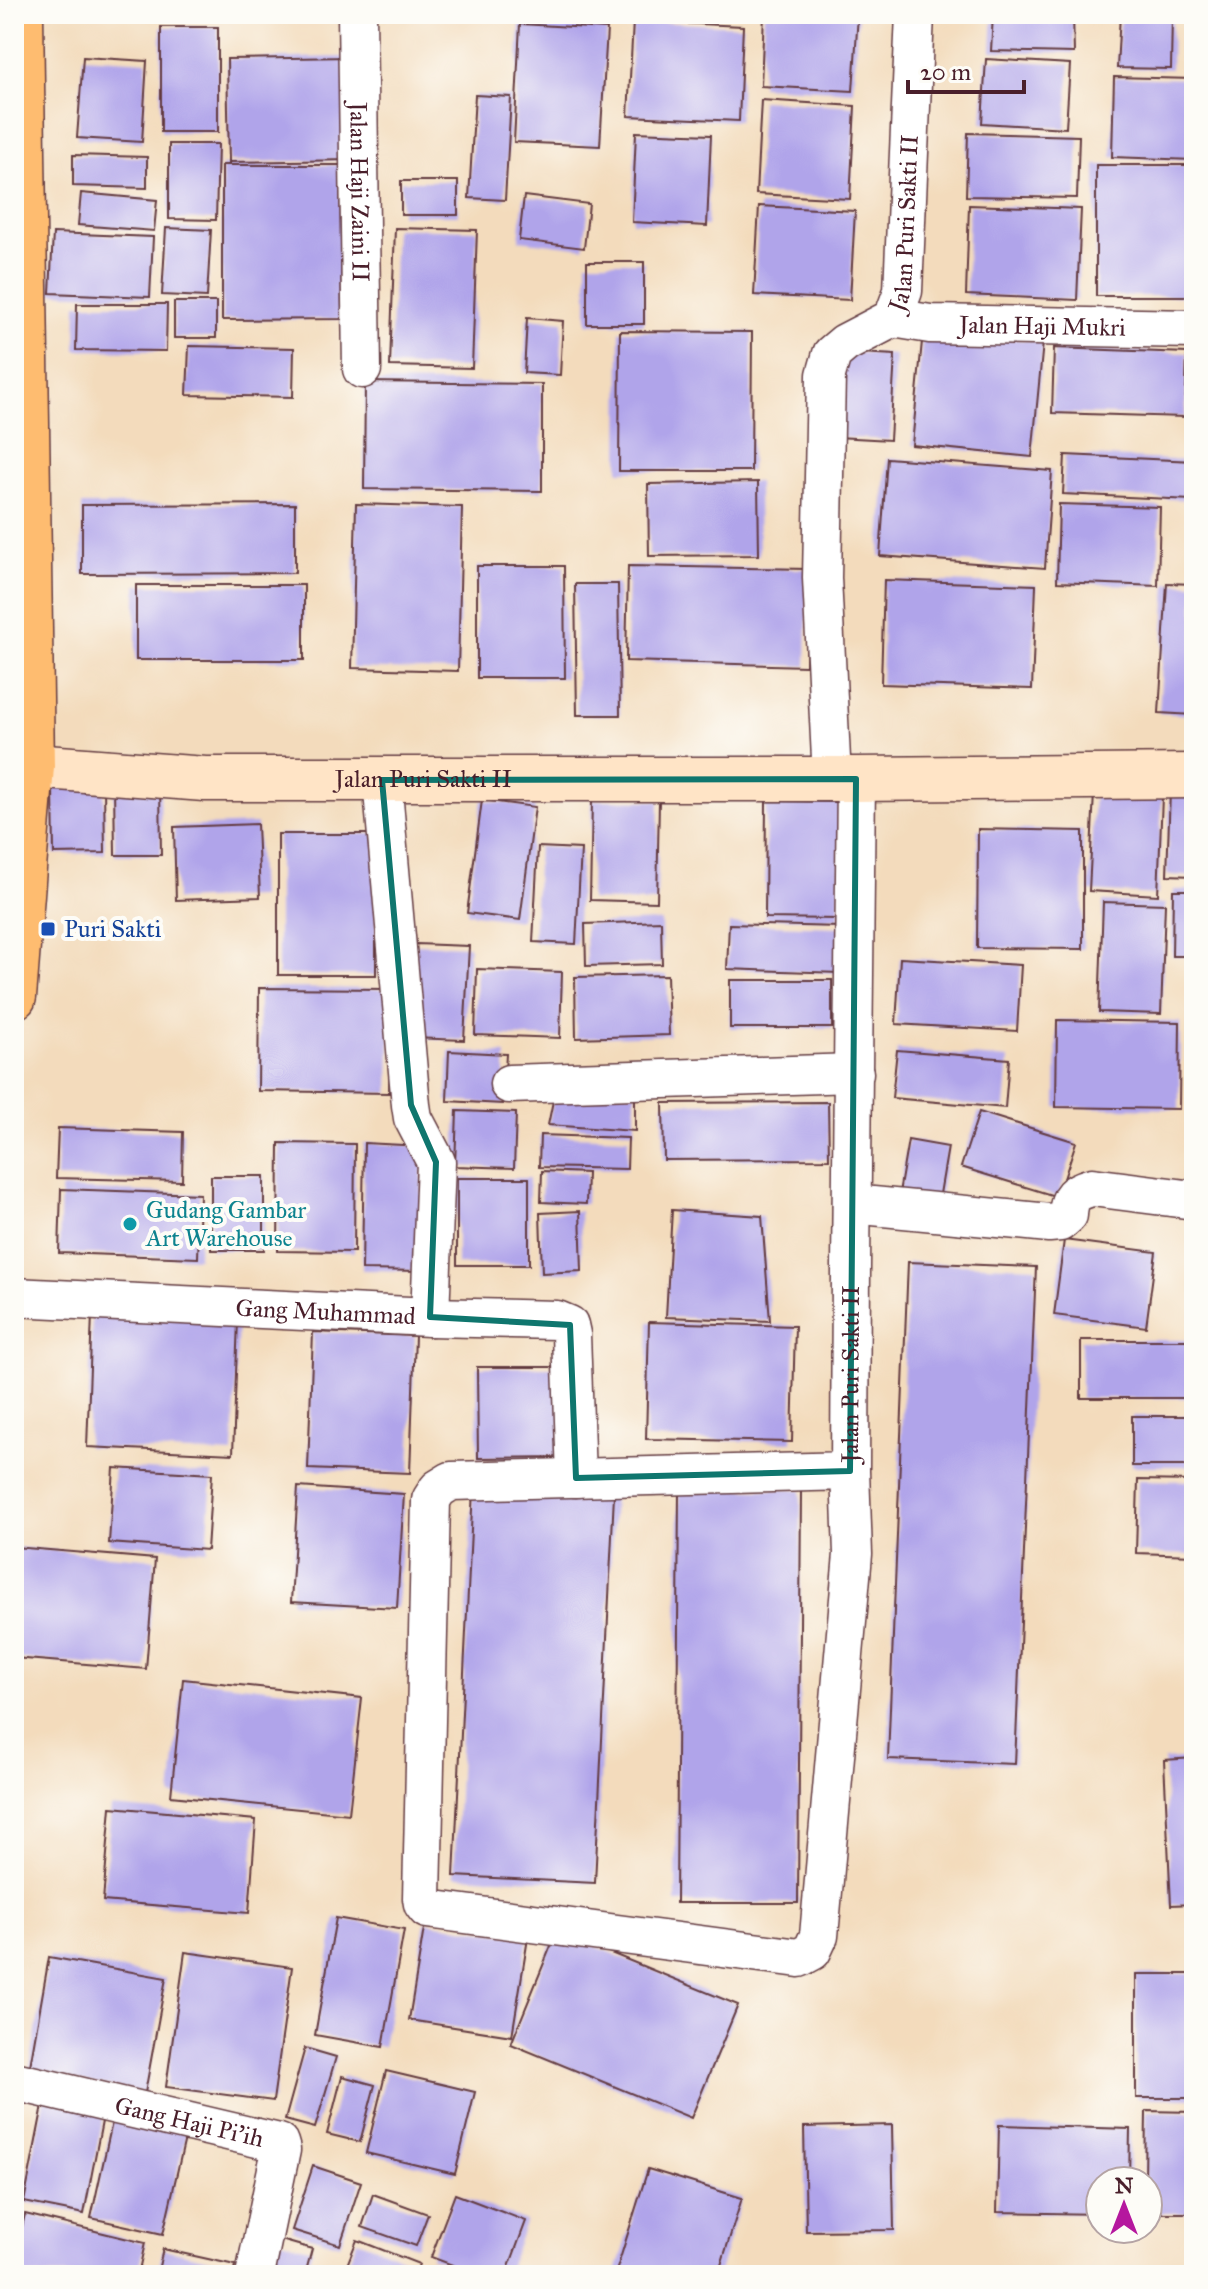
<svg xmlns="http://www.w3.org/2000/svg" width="1208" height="2289" viewBox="0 0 1208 2289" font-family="'IM FELL Great Primer',serif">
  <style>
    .building { fill: #b0a4ea }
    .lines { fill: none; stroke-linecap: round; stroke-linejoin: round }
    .street-casing { stroke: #633b41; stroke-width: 41 }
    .secondary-casing { stroke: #633b41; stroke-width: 47 }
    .primary-casing { stroke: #633b41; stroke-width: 47 }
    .street { stroke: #fff; stroke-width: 38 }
    .secondary { stroke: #ffe4c6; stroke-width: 44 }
    .primary { stroke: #febc70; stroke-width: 44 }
    .marked { fill: none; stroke: #0f766e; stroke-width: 6; stroke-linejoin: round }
    .transit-dot { fill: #1a4fb4; stroke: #fdfcf7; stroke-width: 3 }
    .culture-dot { fill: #0f9aa8; stroke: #fdfcf7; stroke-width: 3 }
    .labels { text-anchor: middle; stroke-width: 8; stroke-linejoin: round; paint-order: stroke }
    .street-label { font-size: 24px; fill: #4a1f2b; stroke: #fdfcf7 }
    .transit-label { font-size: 24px; fill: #164399; stroke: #fdfcf7; text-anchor: start }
    .culture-label { font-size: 24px; fill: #0d838f; stroke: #fdfcf7; text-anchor: start }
  </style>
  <rect width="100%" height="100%" fill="#fdfcf7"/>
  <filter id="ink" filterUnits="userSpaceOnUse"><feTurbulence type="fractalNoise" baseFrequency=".0125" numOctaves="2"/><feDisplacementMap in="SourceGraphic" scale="16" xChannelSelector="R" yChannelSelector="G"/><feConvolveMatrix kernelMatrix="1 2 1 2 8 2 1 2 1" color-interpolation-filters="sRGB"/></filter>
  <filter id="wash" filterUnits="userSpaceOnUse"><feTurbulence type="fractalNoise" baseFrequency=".006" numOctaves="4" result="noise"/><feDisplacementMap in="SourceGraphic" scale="32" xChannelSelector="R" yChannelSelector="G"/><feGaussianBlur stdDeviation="1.8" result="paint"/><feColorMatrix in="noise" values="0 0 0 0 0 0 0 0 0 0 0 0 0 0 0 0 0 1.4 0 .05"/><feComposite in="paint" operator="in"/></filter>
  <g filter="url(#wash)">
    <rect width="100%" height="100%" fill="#f3dbbc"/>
    <g id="blocks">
      <path class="building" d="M764 14H858L853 91 761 86Z
        M993 14H1073L1074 53 991 51Z
        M1120 14H1172L1171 69 1117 68Z
        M633 21 743 26 739 121 628 116Z
        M520 24 607 29 600 146 514 142Z
        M161 27H218V132H161Z
        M83 57 147 61 142 142 77 138Z
        M350 57 352 160 229 162 227 59Z
        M986 59 1070 64 1066 128 982 123Z
        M1114 77 1194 79V160L1112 157Z
        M475 95 511 97 505 200 469 198Z
        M761 100 855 106 850 199 756 194Z
        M636 132 711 135 707 226 632 222Z
        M968 133 1079 136 1077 198 966 196Z
        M169 144H218L216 220 169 219Z
        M73 155 147 157V188L73 186Z
        M222 165H340L342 319 222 320Z
        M1096 165H1194V296H1096Z
        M401 181H458V215H401Z
        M81 193 157 200 154 231 78 225Z
        M524 196 589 204 584 248 519 240Z
        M969 205 1081 209 1077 300 966 295Z
        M759 206 855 211 850 300 754 295Z
        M166 228 211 230 207 297 162 295Z
        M395 228 477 230 472 368 390 366Z
        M53 233 153 237 150 297 50 293Z
        M587 262H644V324H587Z
        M174 302H216V338H174Z
        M77 304H167L166 351 76 350Z
        M527 318 563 321 560 375 524 373Z
        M620 331 752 332 751 471H619Z
        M923 331 1043 342 1032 457 912 445Z
        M189 346 294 348 293 397 187 395Z
        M1054 348 1187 353 1185 417 1052 413Z
        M843 352 895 355 890 440 837 437Z
        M365 382 542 384V491L364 489Z
        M1065 455 1194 461 1192 500 1063 494Z
        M887 458 1052 471 1045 568 880 556Z
        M758 482 759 555 649 556 648 484Z
        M295 504V573L82 574V505Z
        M356 504 462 507 458 671 352 668Z
        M1059 504 1160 507 1158 586 1057 582Z
        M477 566H564L565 678H477Z
        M628 566 808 569 806 666 626 661Z
        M884 580 1036 585 1032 689 881 684Z
        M1167 583 1194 584V715L1159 713Z
        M575 584H618L620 715H577Z
        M136 585H304V660H136Z
        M114 784H160L161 855H115Z
        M53 786H104L105 853 54 854Z
        M1170 791 1194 792V876L1167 875Z
        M1094 793 1162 796 1158 895 1089 891Z
        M482 800 535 807 520 920 467 913Z
        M592 800 659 801 657 902 590 900Z
        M766 801 841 802 839 919 765 918Z
        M257 824 260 897 176 900 174 827Z
        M978 829 1083 831V949L977 948Z
        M278 834H376V975H278Z
        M538 847 581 849 576 944 533 942Z
        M1173 890H1194V956H1172Z
        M1103 902 1165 904 1161 1014 1099 1012Z
        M661 921 662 964 586 966 585 924Z
        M729 924 841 927 840 973 727 969Z
        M416 944 469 946 464 1040 412 1038Z
        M900 958 1021 965 1017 1031 896 1024Z
        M477 969 562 972 560 1038 475 1035Z
        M667 975 669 1035 576 1038 575 977Z
        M730 980H832V1028H730Z
        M259 988 391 989 389 1093 258 1091Z
        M1057 1020 1180 1022 1179 1109 1056 1107Z
        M897 1050 1009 1059 1005 1108 892 1098Z
        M449 1051 506 1054 503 1104 447 1101Z
        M555 1091 635 1093V1131L548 1125Z
        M828 1102 829 1159 664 1160 663 1103Z
        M457 1111 516 1113 514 1168 455 1166Z
        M979 1112 1076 1142 1058 1197 961 1167Z
        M58 1128 183 1132 182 1181 56 1178Z
        M540 1135 628 1138 627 1169 539 1167Z
        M908 1140 948 1147 939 1200 899 1193Z
        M279 1143 355 1144 354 1252 278 1251Z
        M364 1143 422 1146 423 1271 362 1270Z
        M542 1171 587 1173 586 1204 541 1202Z
        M211 1176H264V1250H211Z
        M457 1178H529V1265H457Z
        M61 1189 200 1194 198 1258 59 1253Z
        M672 1210 762 1216 770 1321 666 1317Z
        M580 1211 582 1271 542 1273 540 1213Z
        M1064 1240 1156 1252 1146 1327 1054 1315Z
        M908 1262 1036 1267 1015 1764 888 1759Z
        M92 1314 238 1320 233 1454 87 1447Z
        M649 1322 795 1326 792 1442 646 1439Z
        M313 1332 415 1336 410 1473 308 1469Z
        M1081 1340H1188V1398H1081Z
        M477 1367H560L561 1457 478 1458Z
        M1132 1416H1194V1466H1132Z
        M114 1468 212 1474 207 1550 109 1543Z
        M1138 1480 1194 1481V1555L1136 1553Z
        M298 1487 404 1494 397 1608 291 1602Z
        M473 1489 614 1495 595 1883 454 1876Z
        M679 1489 801 1490 798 1903H676Z
        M14 1547 155 1559 146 1669 14 1658Z
        M183 1679 362 1698 349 1814 171 1796Z
        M1194 1758V1904L1171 1905 1164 1760Z
        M111 1807 256 1820 249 1913 103 1901Z
        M336 1918 404 1930 383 2047 315 2035Z
        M425 1922 528 1938 512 2036 409 2020Z
        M557 1931 738 2005 691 2118 511 2044Z
        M185 1952 292 1967 273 2101 166 2087Z
        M49 1957 166 1978 145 2093 29 2072Z
        M1136 1974H1194V2098H1136Z
        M305 2048 336 2057 315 2128 285 2120Z
        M386 2071 475 2092 455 2174 366 2153Z
        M342 2076 375 2085 360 2142 327 2134Z
        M45 2095 105 2106 84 2214 24 2202Z
        M115 2109 188 2125 163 2234 91 2218Z
        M1146 2111 1194 2112V2213H1148V2181H1145Z
        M892 2125 894 2230 806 2231 804 2127Z
        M999 2125 1130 2129 1129 2181H1100V2214L997 2212Z
        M313 2166 361 2182 340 2245 292 2230Z
        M648 2169 742 2198 718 2275H615Z
        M373 2194 428 2214 416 2246 362 2227Z
        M455 2194 526 2221 506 2275H479L431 2257Z
        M25 2214 145 2243 138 2275H14V2262Z
        M274 2238 312 2249 305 2275H264Z
        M357 2240 419 2264 415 2275H343Z
        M163 2249 235 2265 233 2275H157Z"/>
    </g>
  </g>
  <g filter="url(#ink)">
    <use href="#blocks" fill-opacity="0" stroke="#633b41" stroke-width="2"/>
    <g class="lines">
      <g class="street-casing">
        <g id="street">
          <path id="s1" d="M357 14 362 369"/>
          <path id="s2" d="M893 318 930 324 1194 329"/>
          <path id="s3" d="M832 779 822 578 826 375 832 354 845 343 893 318 903 291 915 14"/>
          <path d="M382 780 411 1105 413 1118 436 1162 430 1317"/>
          <path d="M509 1084 854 1073"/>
          <path d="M852 1204 1049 1223 1060 1222 1068 1215C1069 1196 1074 1192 1092 1187L1194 1200"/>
          <path id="s4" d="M14 1297 430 1317 557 1320 569 1325 571 1334 576 1478"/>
          <path id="s5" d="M850 1471 451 1481 438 1489 431 1500 422 1898 423 1904 427 1909 799 1958 812 1951 819 1936 853 1554 850 1471 851 1267 856 779"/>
          <path id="s6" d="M14 2081 279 2143 281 2150 255 2275"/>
        </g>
      </g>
      <g class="secondary-casing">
        <g id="secondary">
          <path id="s7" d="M32 766 205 779H856L1194 776"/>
        </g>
      </g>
      <g class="primary-casing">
        <path id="primary" d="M14 997 32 766 21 14"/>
      </g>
      <use href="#street" class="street"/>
      <use href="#secondary" class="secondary"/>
      <use href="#primary" class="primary"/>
    </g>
  </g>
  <path class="marked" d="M856 779 850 1471 576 1478 570 1325 430 1317 436 1162 411 1105 382 780Z"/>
  <rect class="transit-dot" x="40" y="921" width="16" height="16" rx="4"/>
  <circle class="culture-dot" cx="130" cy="1224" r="8"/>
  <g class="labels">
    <g class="street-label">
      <text dy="8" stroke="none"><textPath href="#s1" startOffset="178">Jalan Haji Zaini II</textPath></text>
      <text dy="8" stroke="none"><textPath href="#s3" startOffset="594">Jalan Puri Sakti II</textPath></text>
      <text dy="8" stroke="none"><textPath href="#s2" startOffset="150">Jalan Haji Mukri</textPath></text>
      <text dy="8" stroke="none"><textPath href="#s7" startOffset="392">Jalan Puri Sakti II</textPath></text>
      <text dy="8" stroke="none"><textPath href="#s4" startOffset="312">Gang Muhammad</textPath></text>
      <text dy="8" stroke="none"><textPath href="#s5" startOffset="1808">Jalan Puri Sakti II</textPath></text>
      <text dy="8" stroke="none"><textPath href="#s6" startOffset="180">Gang Haji Pi'ih</textPath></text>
    </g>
    <g class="transit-label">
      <text x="64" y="937">Puri Sakti</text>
    </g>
    <g class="culture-label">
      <text x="146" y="1218">Gudang Gambar<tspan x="146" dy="28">Art Warehouse</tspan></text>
    </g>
  </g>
  <rect width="1208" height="2289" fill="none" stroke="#fdfcf7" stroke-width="48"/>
  <g transform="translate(1124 2205)"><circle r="38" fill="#fdfcf7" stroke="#b5a4a5" stroke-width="2"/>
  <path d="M0-6L14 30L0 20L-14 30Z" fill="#b5179e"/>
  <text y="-12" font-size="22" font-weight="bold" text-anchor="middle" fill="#4a1f2b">N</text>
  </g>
  <path d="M908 80v12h116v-12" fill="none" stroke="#4a1f2b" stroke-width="4"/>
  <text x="920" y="80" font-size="24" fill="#4a1f2b" stroke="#fdfcf7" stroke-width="6" paint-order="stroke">20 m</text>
</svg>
